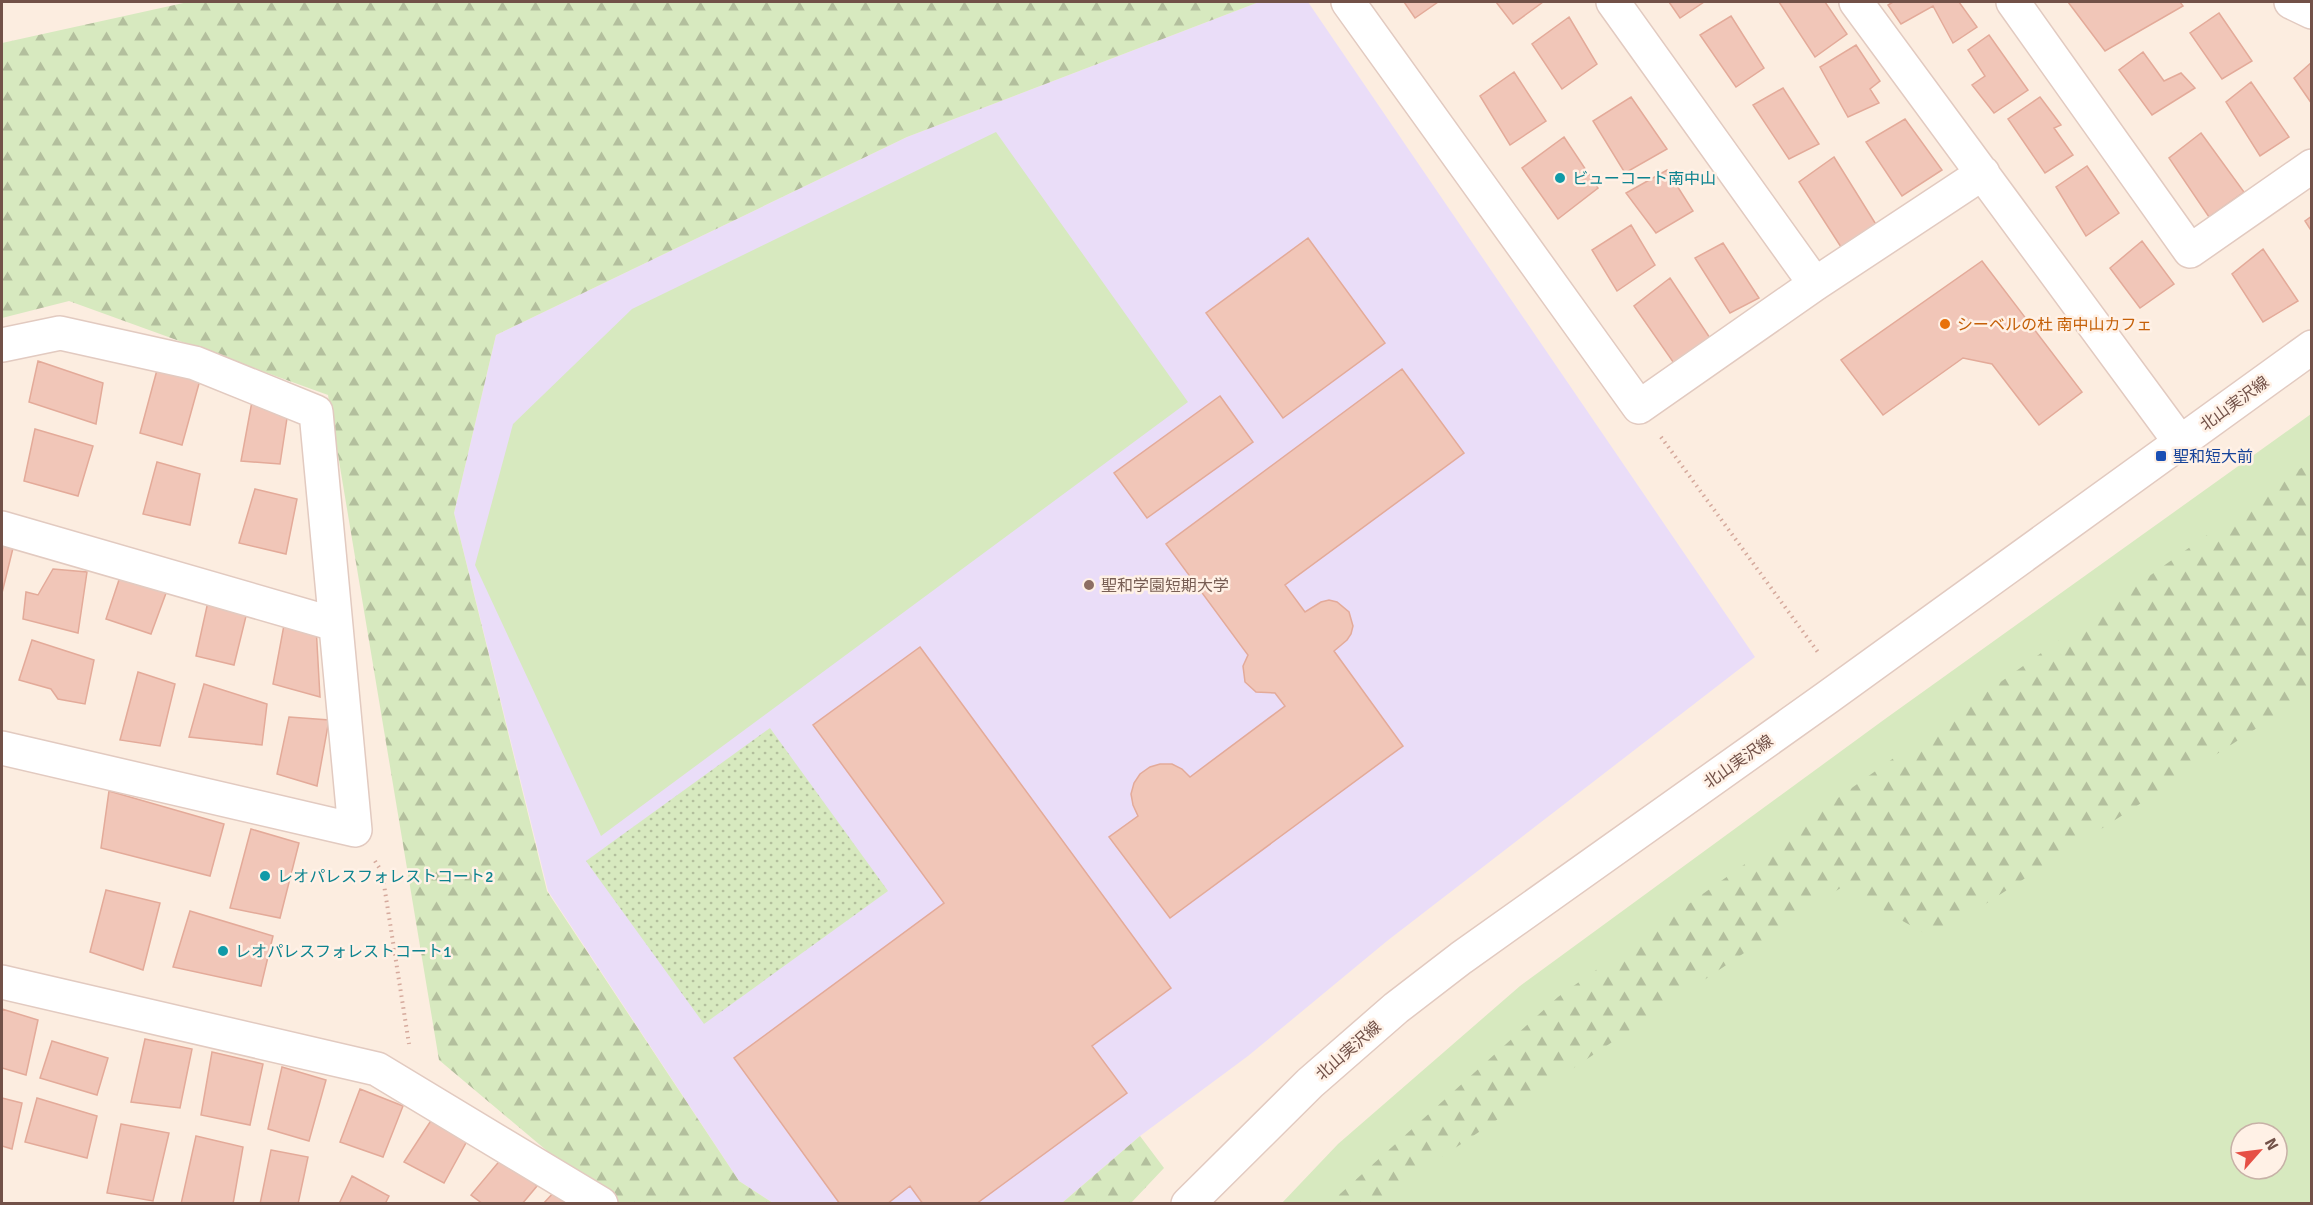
<svg xmlns="http://www.w3.org/2000/svg" width="2313" height="1205" viewBox="0 0 2313 1205" font-family="Signika,'Noto Sans JP',sans-serif">
  <style>
    .education { fill: #eaddf8 }
    .grass { fill: #d7e9bf; fill-rule: evenodd }
    .forest { fill: url(#forest-firs) }
    .park { fill: url(#park-dots) }
    .building { fill: #f1c6b8; stroke: #e3aa99; stroke-width: 1.5 }
    .lines { fill: none; stroke-linecap: round; stroke-linejoin: round }
    .minor-casing { stroke: #e2cac0; stroke-width: 36 }
    .path { stroke: #d5a99c; stroke-width: 4; stroke-dasharray: 1.5 4.5; stroke-linecap: butt }
    .minor { stroke: #fff; stroke-width: 33 }
    .culture-dot { fill: #0f9aa8; stroke: #fff1e6; stroke-width: 2 }
    .food-dot { fill: #e8710a; stroke: #fff1e6; stroke-width: 2 }
    .transit-dot { fill: #1a4fb4; stroke: #fff1e6; stroke-width: 2 }
    .education-dot { fill: #8d6e63; stroke: #fff1e6; stroke-width: 2 }
    .labels { text-anchor: middle; stroke-width: 5; stroke-linejoin: round; paint-order: stroke }
    .culture-label { font-size: 16px; fill: #0d838f; stroke: #fff1e6; text-anchor: start }
    .food-label { font-size: 16px; fill: #c56008; stroke: #fff1e6; text-anchor: start }
    .street-label { font-size: 16px; fill: #725148; stroke: #fff1e6 }
    .transit-label { font-size: 16px; fill: #164399; stroke: #fff1e6; text-anchor: start }
    .education-label { font-size: 16px; fill: #785e54; stroke: #fff1e6; text-anchor: start }
  </style>
  <defs>
    <pattern id="forest-firs" width="22" height="20" patternUnits="userSpaceOnUse" patternTransform="scale(1.5)"><rect width="22" height="20" fill="#d7e9bf"/><path d="M5 1l3.5 6h-7zM16 11l3.5 6h-7z" fill="#b3bf9d"/></pattern>
    <pattern id="park-dots" width="8" height="8" patternUnits="userSpaceOnUse" patternTransform="scale(1.5)"><rect width="8" height="8" fill="#d7e9bf"/><path d="M2 2h.1M6 6h.1" fill="none" stroke="#b3bf9d" stroke-width="1.8" stroke-linecap="round"/></pattern>
  </defs>
  <rect width="100%" height="100%" fill="#fcede0"/>
  <path class="education" d="M1259 2H1308L1755 657 1387 941 1248 1056 1140 1136 1062 1203H773L739 1181 548 891 454 513 496 335 907 137Z"/>
  <path class="grass" d="M996 132 1188 402 601 836 475 565 513 424 632 309Z
    M2311 414V1203L1281 1204 1338 1144 1520 986 1885 719ZM2241 1133H2277V1169H2241Z"/>
  <path class="forest" d="M188 2H1259L907 137 496 335 454 513 547 891 739 1181 773 1203H609L439 1060 328 395 69 301 2 318V43Z
    M2311 461V693L1933 938 1842 887 1424 1169 1391 1203H1330L1558 997Z
    M1140 1136 1164 1168 1131 1203H1062Z"/>
  <path class="park" d="M770 728 888 891 704 1024 586 861Z"/>
  <path class="building" d="M1404 2H1438L1415 18Z
    M1496 2H1543L1513 24Z
    M1669 2H1704L1680 18Z
    M1779 2H1825L1847 34 1815 57Z
    M1893 2H1959L1977 27 1953 43 1933 6 1901 24 1888 5Z
    M2068 2H2180L2183 6 2105 51Z
    M2219 13 2252 61 2222 79 2190 33Z
    M1731 16 1764 68 1736 87 1700 35Z
    M1569 17 1597 64 1562 89 1532 44Z
    M1989 35 2028 90 1994 113 1972 85 1985 76 1968 50Z
    M1856 45 1880 81 1870 89 1879 103 1848 117 1820 67Z
    M2143 52 2164 81 2181 73 2195 88 2152 115 2119 70Z
    M2312 62V104L2294 78Z
    M1514 72 1546 121 1510 145 1480 96Z
    M2251 82 2289 137 2260 156 2226 102Z
    M1783 88 1819 144 1789 159 1753 105Z
    M1631 97 1667 149 1625 173 1593 121Z
    M2040 97 2061 125 2054 128 2073 155 2045 173 2008 119Z
    M1905 119 1942 170 1902 196 1866 142Z
    M2201 133 2244 192 2209 217 2169 158Z
    M1564 137 1598 188 1558 219 1522 168Z
    M1834 157 1877 226 1841 247 1799 182Z
    M2087 166 2119 213 2086 236 2056 187Z
    M1667 170 1693 211 1656 233 1626 193Z
    M2312 216V232L2305 221Z
    M1631 225 1655 265 1617 291 1592 250Z
    M1308 238 1385 343 1283 418 1206 313Z
    M2142 241 2174 284 2140 308 2110 268Z
    M1723 243 1759 298 1730 313 1695 258Z
    M2263 249 2298 301 2263 322 2232 274Z
    M1982 261 2082 392 2039 425 1992 364 1963 358 1883 415 1841 360Z
    M1670 278 1714 344 1678 369 1634 306Z
    M38 361 103 383 96 424 29 402Z
    M1402 369 1464 453 1285 585 1305 612 1321 602 1329 600 1337 602 1349 612 1353 626 1351 634 1347 640 1334 651 1403 746 1170 918 1109 837 1138 816 1133 805 1131 794 1134 783 1140 774 1150 767 1160 764H1172L1182 769 1190 777 1285 706 1275 693 1256 692 1245 682 1243 666 1248 655 1166 544Z
    M157 370 200 380 182 445 140 433Z
    M253 396 289 405 280 464 241 461Z
    M1220 396 1253 442 1147 518 1114 473Z
    M35 429 93 446 78 496 24 481Z
    M157 462 200 474 190 525 143 514Z
    M255 489 297 499 286 554 239 543Z
    M2 541 14 544 2 593Z
    M53 569 87 572 78 633 23 619 26 592 38 595Z
    M121 574 169 585 151 634 106 619Z
    M209 597 248 608 234 665 196 656Z
    M284 625 316 626 320 697 273 684Z
    M32 640 94 660 85 704 58 699 51 689 19 680Z
    M920 647 1171 988 1092 1046 1127 1093 976 1204H923L910 1186 887 1204H840L734 1058 944 903 813 725Z
    M138 672 175 684 160 746 120 740Z
    M204 684 267 704 262 745 189 737Z
    M289 717 329 720 317 786 277 774Z
    M109 791 224 824 210 876 101 848Z
    M251 829 299 843 280 918 230 908Z
    M106 890 160 903 143 970 90 952Z
    M190 911 273 936 261 986 173 967Z
    M2 1009 38 1020 26 1075 2 1068Z
    M145 1039 192 1049 180 1108 131 1102Z
    M52 1041 108 1058 97 1095 40 1078Z
    M212 1052 263 1064 250 1125 201 1115Z
    M282 1067 326 1080 309 1141 268 1129Z
    M360 1089 403 1106 383 1157 340 1142Z
    M2 1098 22 1103 12 1149 2 1146Z
    M37 1098 97 1116 87 1158 25 1142Z
    M432 1119 467 1141 444 1183 404 1162Z
    M121 1124 169 1133 153 1201 107 1193Z
    M196 1136 243 1147 233 1204H181Z
    M271 1150 308 1157 298 1204H260Z
    M502 1158 537 1186 522 1204H483L471 1195Z
    M352 1176 389 1196 385 1204H339Z
    M555 1191 573 1204H543Z"/>
  <g class="lines">
    <g class="minor-casing">
      <path id="minor" d="M1348 2 1639 407 1815 284 1983 173
        M1613 2 1815 284
        M1856 2 2180 442
        M2013 2 2190 251 2312 166
        M2291 2 2312 12
        M2 345 60 333 195 363 316 412 355 830 2 748
        M2 528 334 624
        M2 982 377 1069 601 1204
        M1188 1204 1310 1083 1396 1008 1461 958 1828 697 2312 347"/>
    </g>
    <path class="path" d="M1661 437 1820 655
      M375 861 382 872 409 1044"/>
    <use href="#minor" class="minor"/>
  </g>
  <g class="culture-dot">
    <circle cx="1560" cy="178" r="6"/>
    <circle cx="265" cy="876" r="6"/>
    <circle cx="223" cy="951" r="6"/>
  </g>
  <circle class="food-dot" cx="1945" cy="324" r="6"/>
  <rect class="transit-dot" x="2155" y="450" width="12" height="12" rx="3"/>
  <circle class="education-dot" cx="1089" cy="585" r="6"/>
  <g class="labels">
    <g class="culture-label">
      <text x="1572" y="184">ビューコート南中山</text>
      <text x="277" y="882">レオパレスフォレストコート2</text>
      <text x="235" y="957">レオパレスフォレストコート1</text>
    </g>
    <g class="food-label">
      <text x="1957" y="330">シーベルの杜 南中山カフェ</text>
    </g>
    <g class="street-label">
      <text transform="translate(2234 403) rotate(-36)" y="6">北山実沢線</text>
      <text transform="translate(1738 761) rotate(-35)" y="6">北山実沢線</text>
      <text transform="translate(1348 1050) rotate(-41)" y="6">北山実沢線</text>
    </g>
    <g class="transit-label">
      <text x="2173" y="462">聖和短大前</text>
    </g>
    <g class="education-label">
      <text x="1101" y="591">聖和学園短期大学</text>
    </g>
  </g>
  <rect width="2313" height="1205" fill="none" stroke="#725148" stroke-width="6"/>
  <g transform="translate(2259 1151) rotate(62)"><circle r="28" fill="#fff1e6" stroke="#c7b1a7" stroke-width="1.5"/>
  <path d="M0-4.5L10 22L0 15L-10 22Z" fill="#e65045"/>
  <text y="-9" font-size="16" font-weight="bold" text-anchor="middle" fill="#725148">N</text>
  </g>
</svg>
